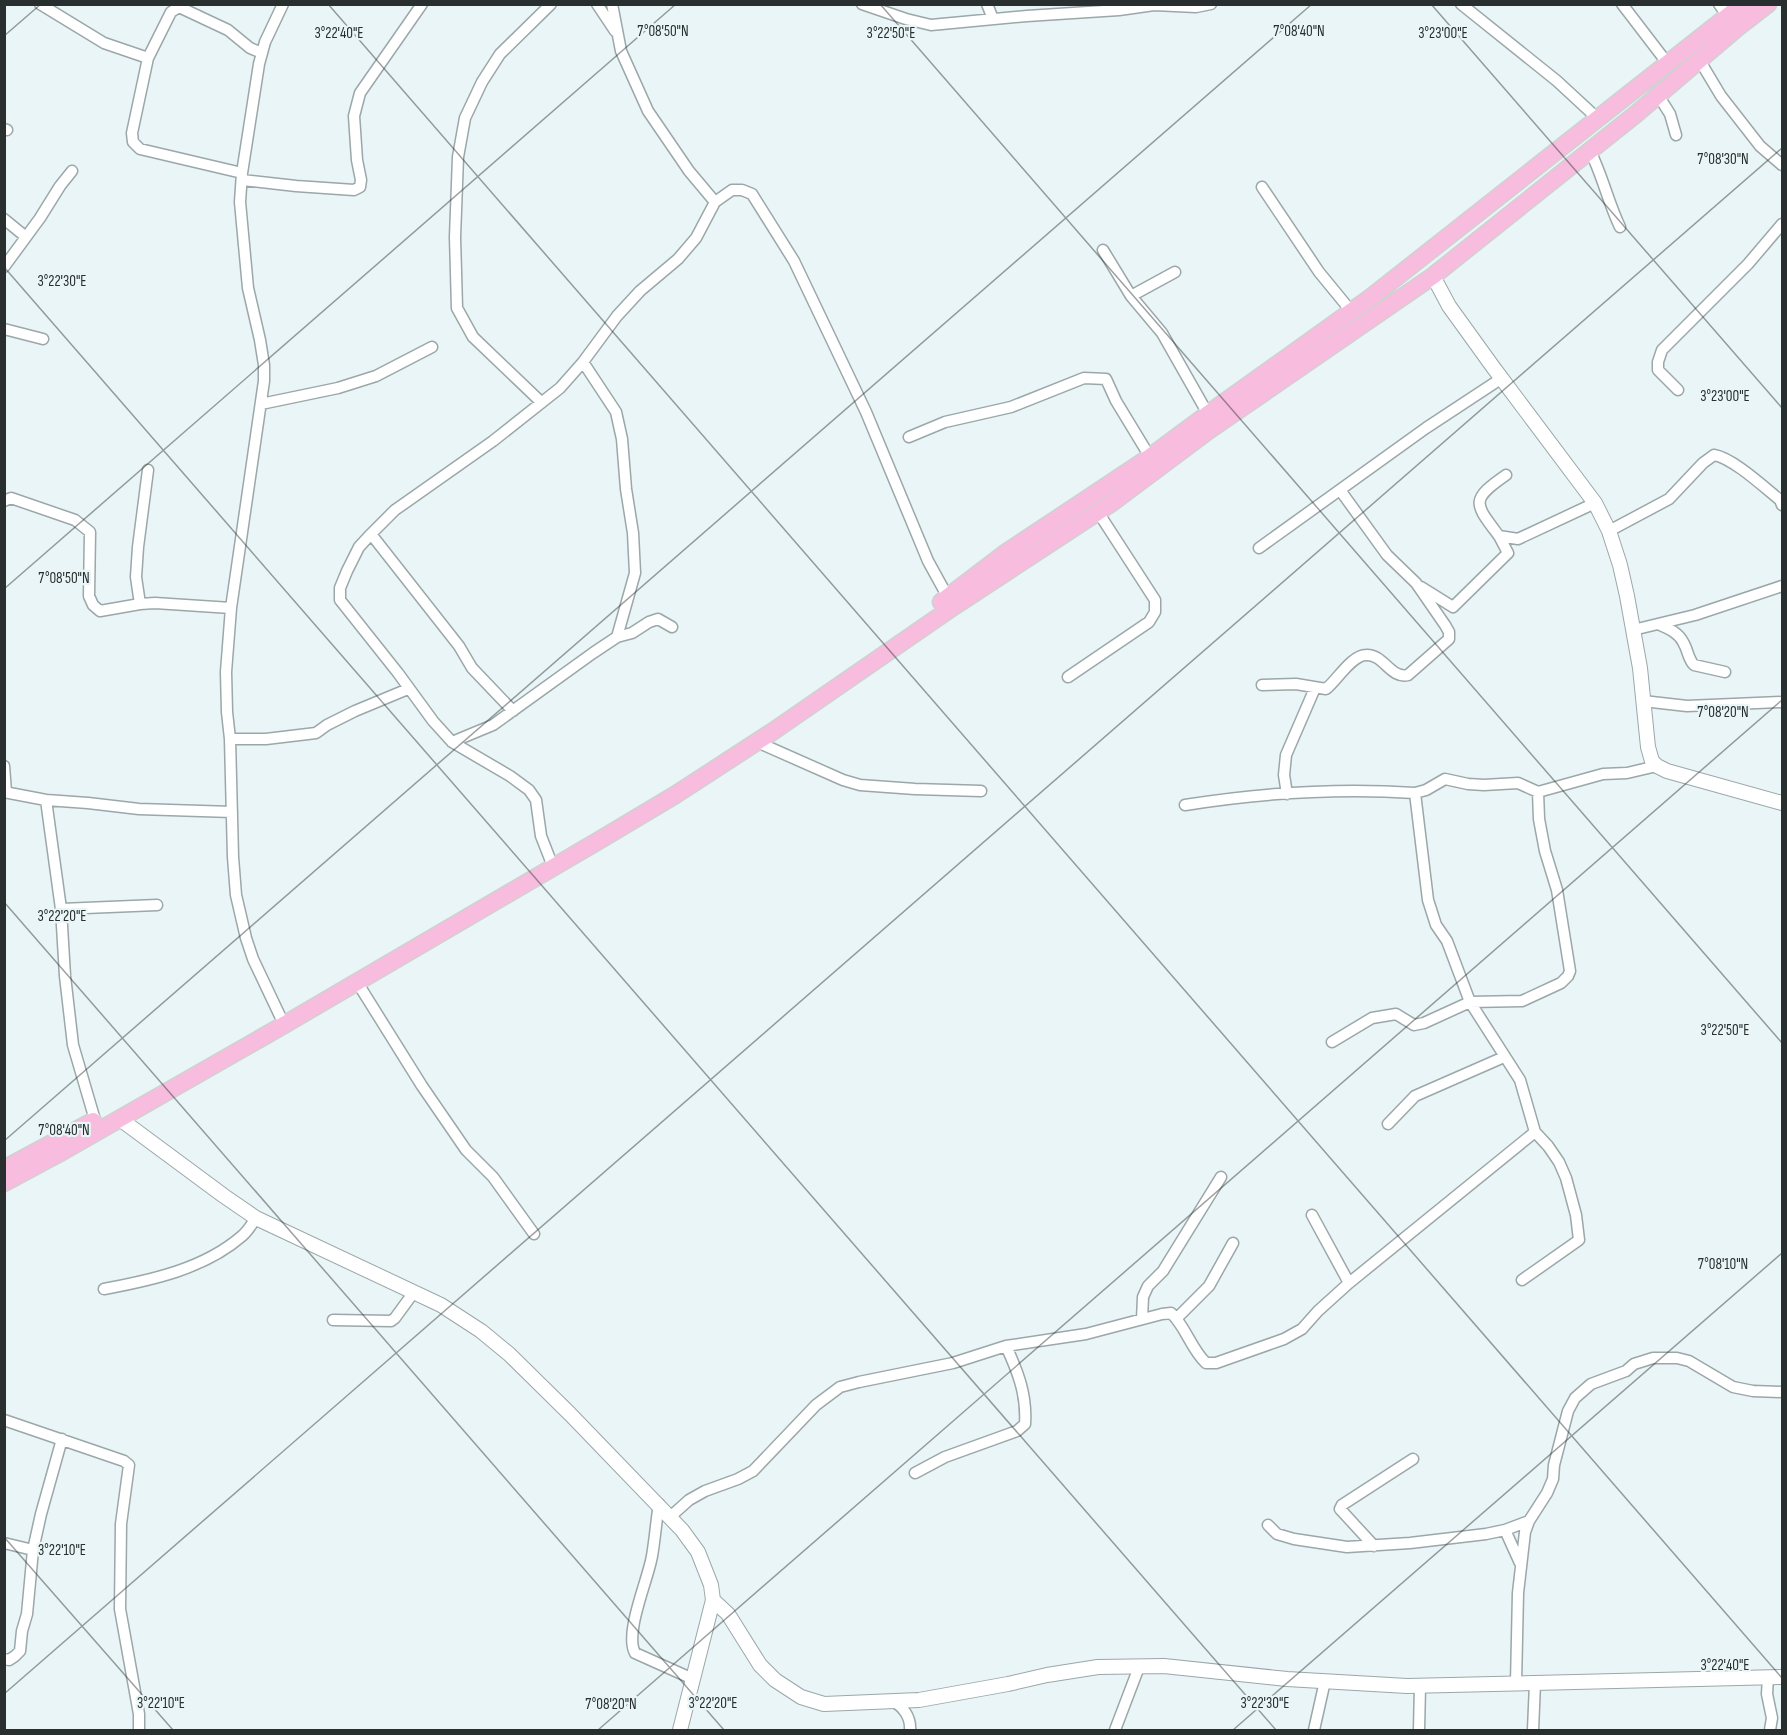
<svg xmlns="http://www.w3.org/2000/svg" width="1787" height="1735" viewBox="0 0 1787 1735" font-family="'Sofia Sans Condensed',sans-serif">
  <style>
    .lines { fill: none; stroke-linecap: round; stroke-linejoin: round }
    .minor-casing { stroke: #9ba7a8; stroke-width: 13 }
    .tertiary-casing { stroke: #9ba7a8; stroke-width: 16 }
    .primary-casing { stroke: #d0d1d1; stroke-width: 19 }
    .minor { stroke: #fff; stroke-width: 10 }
    .tertiary { stroke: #fff; stroke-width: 14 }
    .primary { stroke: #f8bcdf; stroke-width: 16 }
    .ticks { fill: none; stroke: #292e2e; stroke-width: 1.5; stroke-opacity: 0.45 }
    .ticks-label { font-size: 15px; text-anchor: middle; fill: #292e2e; stroke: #e9f5f6; stroke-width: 4.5; stroke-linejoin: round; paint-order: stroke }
  </style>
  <rect width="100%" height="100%" fill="#e9f5f6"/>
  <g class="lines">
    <g class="minor-casing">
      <path id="minor" d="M40 4 104 43 148 58
        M184 4 171 12 148 58 132 133 133 142 140 149 242 173
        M597 4 615 31
        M612 4 621 51 648 111 689 171 715 202
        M862 4 906 19 931 25 1027 16 1119 10 1154 5 1196 7 1211 4
        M987 4 993 19
        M1461 4 1557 81 1597 118
        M1622 4 1668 64
        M1719 4 1731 21
        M179 7 228 30 250 48 262 53
        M1700 61 1721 96 1760 146 1782 165
        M1658 95 1670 114 1676 135
        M4 129 7 130
        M1590 151C1602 174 1608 202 1620 227
        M242 180 296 186 354 190 360 187 361 180 357 160 354 116 360 93 422 4
        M1262 187 1319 272 1351 311
        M4 219 26 237
        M1103 250 1131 296 1162 333 1208 414
        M4 267 40 218 60 186 72 171
        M1131 296 1175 272
        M4 329 43 339
        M583 362 616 412 622 439 626 489 633 533 635 573 617 637
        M1678 390 1658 370V362L1662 350 1748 264 1782 224
        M541 402 473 337 457 308 455 237 458 157 465 118 482 82 500 54 551 4
        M261 404 338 388 376 376 432 347
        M909 437 945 422 1011 407 1084 378 1106 379 1116 401 1150 457
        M4 501 11 498 75 520 90 532 89 596 93 605 100 611 140 604 155 603 231 608
        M1609 531 1669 499 1703 463 1714 455C1733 458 1765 488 1780 500L1782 505
        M371 534 459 646 472 668 513 711
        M1499 536C1474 503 1470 500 1506 475
        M1259 548 1426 428 1502 378
        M1421 587 1453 607 1508 553 1499 536 1518 539 1595 503
        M140 604 136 577 138 547 148 470
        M1658 624C1667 628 1678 632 1683 642 1688 650 1688 659 1694 665L1725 672
        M1633 630 1695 615 1782 586
        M1068 677 1149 622 1155 612V600L1098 512
        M1262 685 1296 684 1326 689C1337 680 1352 655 1366 655 1384 654 1390 679 1408 675L1449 639V632L1445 625 1416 583 1387 555 1340 490
        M1643 701 1687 706 1782 702
        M230 739H266L316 733 327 725 355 711 408 689
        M452 742 493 725 593 653 617 637 632 633 649 622 658 619 672 627
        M757 742 843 780 860 785 915 789 981 791
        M4 766 6 792
        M4 792 46 800 88 803 139 809 232 812
        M1415 793 1428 900 1436 925 1447 941 1470 1002 1520 1080 1535 1132 1548 1146 1559 1162 1566 1178 1576 1215 1579 1240 1522 1280
        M1287 794 1284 775 1286 755 1315 688
        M46 800 61 909 65 976 73 1045 95 1120
        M1185 805C1260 793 1339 788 1415 793L1426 790 1445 779 1468 784 1484 785 1518 783 1538 792 1603 774 1627 773 1657 766
        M550 859 541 836 536 800 529 790 510 776 452 742 433 721 398 673 340 600V588L347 571 359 547 371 534 395 510 493 441 560 388 583 362 617 316 640 291 678 259 696 238 715 202 732 190H742L752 194 794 261 866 412 928 561 950 601
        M61 909 157 905
        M357 982 422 1086 466 1150 493 1177 534 1234
        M280 1016 253 959 246 938 236 895 233 857 230 739 227 712 226 672 231 608 264 381V365L260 340 248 288 240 202 242 173 259 64 265 42 283 4
        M1332 1042 1372 1018 1396 1014 1414 1025 1424 1023 1470 1002 1522 1001 1561 983 1568 976 1570 971 1557 890 1545 851 1539 819 1538 792
        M1388 1124 1415 1096 1504 1057
        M1312 1215 1349 1283
        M104 1289C152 1280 204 1269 242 1236 248 1231 252 1224 256 1218
        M1177 1318 1209 1286 1233 1243
        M1142 1319 1143 1297 1148 1286 1163 1271 1221 1177
        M333 1320 391 1321 395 1318 414 1292
        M4 1420 124 1461 129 1465 121 1524 120 1609 139 1714V1730
        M915 1473 945 1457 1017 1431 1025 1424C1027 1395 1018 1372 1006 1346
        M659 1504C656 1522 655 1539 652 1556 648 1580 624 1633 635 1653L693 1679
        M670 1517 689 1500 705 1491 738 1479 753 1471 816 1405 840 1387 859 1382 953 1363 1006 1346 1086 1334 1162 1314 1171 1313C1186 1327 1191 1349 1206 1363H1216L1284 1339 1302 1329 1318 1311 1349 1283 1535 1132
        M1268 1525 1277 1534 1294 1539 1347 1547 1410 1543 1486 1534 1505 1530 1529 1521
        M1505 1530 1520 1563
        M4 1543 33 1550
        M1374 1546 1340 1509 1342 1505 1413 1459
        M4 1659 9 1660 15 1656 20 1651 22 1631 27 1614 33 1550 41 1514 62 1439
        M1768 1677 1767 1694 1772 1718 1770 1730
        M1516 1683 1518 1593 1525 1532 1529 1521 1547 1493 1553 1479 1554 1465 1568 1411 1575 1398 1591 1384 1626 1371 1634 1364 1653 1358H1677L1689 1361 1733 1387 1753 1391 1782 1392
        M892 1701C903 1706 911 1717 910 1730
        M1115 1730 1139 1667
        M1314 1730 1325 1681
        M1419 1730 1420 1686
        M1533 1730 1535 1683"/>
    </g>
    <g class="tertiary-casing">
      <path id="tertiary" d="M1433 276 1449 306 1493 367 1595 503 1609 531 1620 565 1627 596 1640 668 1648 747 1652 761 1657 766 1667 771 1782 803
        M120 1119 224 1196 256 1218 441 1305 481 1331 509 1354 570 1414 682 1530 698 1552 711 1585 713 1600 680 1730
        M713 1600 728 1614 760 1665 775 1680 801 1697 824 1704 919 1700 1008 1684 1047 1675 1098 1667 1164 1666 1287 1679 1407 1686 1782 1677"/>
    </g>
    <g class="primary-casing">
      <path id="primary" d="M941 602 1004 554 1150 457 1208 414 1370 298 1743 4
        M4 1169 93 1121
        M4 1183 58 1154 282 1026 598 841 675 795 772 732 953 607 1113 502 1208 431 1433 276 1636 114 1737 28 1768 4"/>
    </g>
    <use href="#minor" class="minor"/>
    <use href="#tertiary" class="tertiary"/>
    <use href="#primary" class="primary"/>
  </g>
  <path class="ticks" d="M328 4 1782 1678M880 4 1782 1043M1431 4 1782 408M4 36 41 4M4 267 1276 1730M4 589 676 4M4 902 724 1730M4 1141 1312 4M4 1537 173 1730M4 1694 1782 148M598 1730 1782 700M1233 1730 1782 1253"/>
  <g class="ticks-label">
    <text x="663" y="36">7°08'50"N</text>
    <text x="1299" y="36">7°08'40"N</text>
    <text x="1443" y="38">3°23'00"E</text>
    <text x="339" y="38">3°22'40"E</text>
    <text x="891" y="38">3°22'50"E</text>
    <text x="1723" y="164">7°08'30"N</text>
    <text x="62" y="286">3°22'30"E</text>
    <text x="1725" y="401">3°23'00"E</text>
    <text x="64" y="583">7°08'50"N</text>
    <text x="1723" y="717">7°08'20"N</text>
    <text x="62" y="921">3°22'20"E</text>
    <text x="1725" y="1035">3°22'50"E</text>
    <text x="64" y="1135">7°08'40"N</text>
    <text x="1723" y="1269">7°08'10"N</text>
    <text x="62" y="1555">3°22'10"E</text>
    <text x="1725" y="1670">3°22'40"E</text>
    <text x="161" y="1708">3°22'10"E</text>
    <text x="713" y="1708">3°22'20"E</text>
    <text x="1265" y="1708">3°22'30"E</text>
    <text x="611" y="1709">7°08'20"N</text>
  </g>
  <rect width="1787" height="1735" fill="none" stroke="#292e2e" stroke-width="12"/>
</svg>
